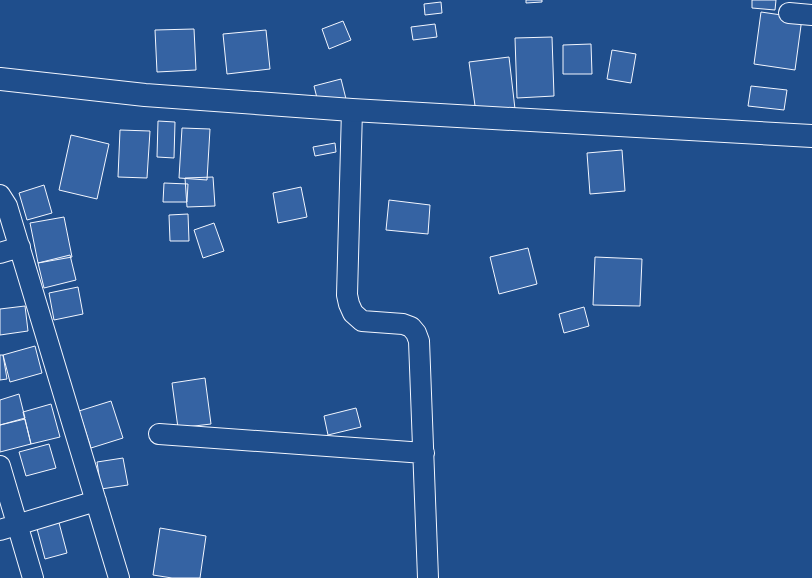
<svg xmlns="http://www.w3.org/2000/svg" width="812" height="578" viewBox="0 0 812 578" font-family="Manrope,sans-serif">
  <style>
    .building { fill: #3563a3; stroke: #f2f6ff }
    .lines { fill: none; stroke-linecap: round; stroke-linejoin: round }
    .minor-casing { stroke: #f2f6ff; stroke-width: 22 }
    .tertiary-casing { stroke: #f2f6ff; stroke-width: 24 }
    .minor { stroke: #1f4e8c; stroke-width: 20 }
    .tertiary { stroke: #1f4e8c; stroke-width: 22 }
  </style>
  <rect width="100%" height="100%" fill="#1f4e8c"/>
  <path class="building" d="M526 0H542V2L526 3Z
    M752 0H776L775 10 752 8Z
    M441 2 442 13 425 15 424 4Z
    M761 12 802 18 795 70 754 64Z
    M343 21 351 40 329 49 322 29Z
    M435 24 437 37 413 40 411 27Z
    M194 29 196 70 157 72 155 30Z
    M266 30 270 69 227 74 223 34Z
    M552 37 554 96 517 98 515 38Z
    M591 44 592 74H563V45Z
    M612 50 636 54 631 83 607 79Z
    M509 57 515 109 476 113 469 62Z
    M341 79 346 99 319 106 314 86Z
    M751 86 787 90 784 110 748 106Z
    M158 121 175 122 174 158 157 157Z
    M182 128 210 129 207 180 179 178Z
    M120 130 150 131 147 178 118 177Z
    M71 135 109 144 97 199 59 190Z
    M335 143 336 152 315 156 313 147Z
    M622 150 625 191 590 194 587 153Z
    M213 177 215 206 187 207 185 178Z
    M164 183 188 184 187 202H163Z
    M44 185 52 213 27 220 19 193Z
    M301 187 307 217 278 223 273 193Z
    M389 200 430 205 428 234 386 230Z
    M188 214 189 241H170L169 215Z
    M64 217 72 257 38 263 30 223Z
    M214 223 224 251 203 258 194 230Z
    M528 248 537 284 499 294 490 257Z
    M70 255 76 280 44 288 38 263Z
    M595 257 642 259 640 306 593 305Z
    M78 287 83 314 54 320 49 293Z
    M25 306 28 331 0 335V309Z
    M584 307 589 326 564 333 559 314Z
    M35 346 42 373 10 382 3 355Z
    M0 355H3L7 379 0 380Z
    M205 378 211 424 178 428 172 383Z
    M19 394 25 418 0 425V400Z
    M111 401 123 438 91 448 79 411Z
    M51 404 60 437 31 444 23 412Z
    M356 408 361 427 328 435 324 416Z
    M25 419 31 444 0 452V425Z
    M49 444 56 468 26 476 19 452Z
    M123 458 128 485 101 489 97 462Z
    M58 519 67 553 45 559 36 525Z
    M160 528 206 536 200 578H172L153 575Z"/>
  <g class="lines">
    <g class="minor-casing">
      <path id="minor" d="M789 13 812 15
        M352 110 347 295 349 304 353 313 362 321 403 324 411 327 416 333 419 341 428 578
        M0 195 7 206 119 578
        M0 253 20 247
        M159 434 424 453
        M0 466 33 578
        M0 530 96 501"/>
    </g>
    <g class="tertiary-casing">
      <path id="tertiary" d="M0 79 145 95 352 110 812 136"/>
    </g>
    <use href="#minor" class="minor"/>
    <use href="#tertiary" class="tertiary"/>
  </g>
</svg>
